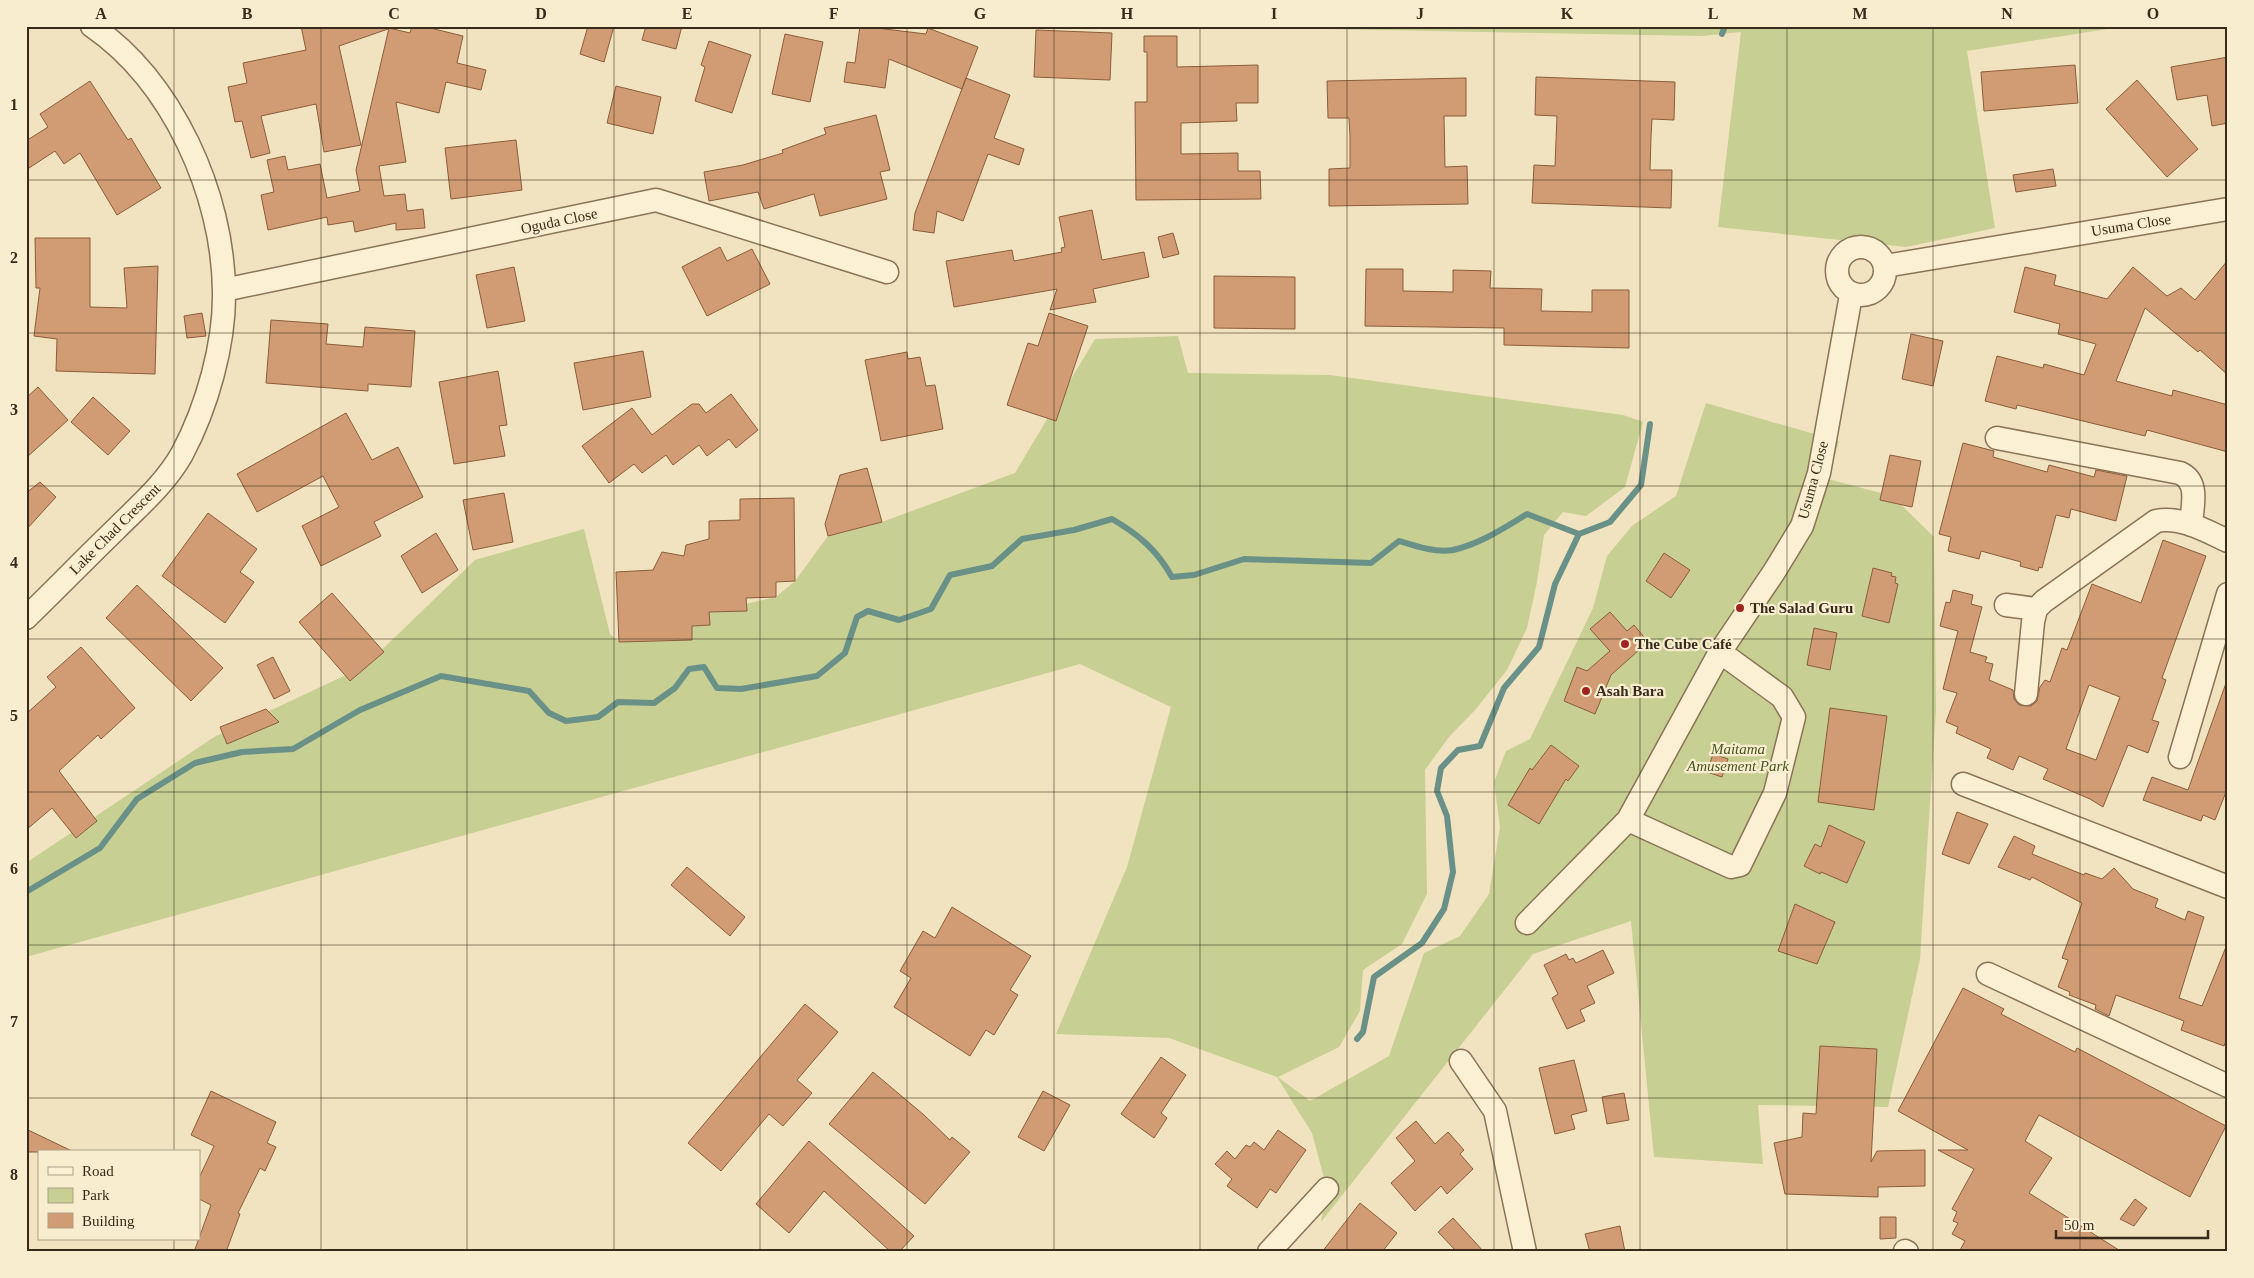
<svg xmlns="http://www.w3.org/2000/svg" width="2254" height="1278" viewBox="0 0 2254 1278" font-family="'Times New Roman',serif">
  <style>
    .green { fill: #c7cf93 }
    .lines { fill: none; stroke-linecap: round; stroke-linejoin: round }
    .stream { stroke: #699188; stroke-width: 6 }
    .building { fill: #d19c73; stroke: #8b5d3b; fill-rule: evenodd }
    .minor-casing { stroke: #8b7356; stroke-width: 25 }
    .minor { stroke: #fbf0d3; stroke-width: 22 }
    .grid { fill: none; stroke: #392b1c; stroke-width: 1; stroke-opacity: 0.55 }
    .poi-dot { fill: #9e2422; stroke: #f8edcf; stroke-width: 2 }
    .labels { text-anchor: middle; stroke-width: 4.5; stroke-linejoin: round; paint-order: stroke }
    .street-label { font-size: 15px; fill: #392b1c; stroke: #f8edcf }
    .poi-label { font-size: 15px; font-weight: bold; fill: #392b1c; stroke: #f8edcf; text-anchor: start }
    .park-label { font-size: 15px; font-style: italic; fill: #485721; stroke: #f8edcf }
    .neatline { fill: none; stroke: #392b1c; stroke-width: 2 }
    .grid-label { font-size: 16px; text-anchor: middle; font-weight: bold; fill: #392b1c }
  </style>
  <rect width="100%" height="100%" fill="#f1e3bf"/>
  <path class="green" d="M1162 26H2127L1967 51 1995 228 1906 247 1718 227 1741 32 1702 36Z
    M1178 336 1188 373 1330 375 1623 415 1643 422 1625 487 1586 516 1563 512 1544 535 1537 582 1527 628 1507 670 1476 709 1449 737 1425 770 1427 894 1402 944 1363 970 1360 1011 1339 1047 1278 1077 1310 1101 1389 1056 1424 953 1460 936 1489 894 1500 827 1494 782 1506 751 1530 739 1593 608 1607 556 1632 526 1676 496 1706 403 1839 441 1828 479 1892 496 1934 537 1936 710 1920 959 1888 1107 1758 1105 1763 1164 1654 1157 1631 921 1533 954 1321 1222 1327 1189 1312 1133 1277 1077 1169 1038 1056 1034 1127 867 1171 707 1080 664 26 957V863L214 737 365 666 475 560 584 529 610 634 619 642 692 626 709 612 776 597 795 581 828 536 882 522 1015 473 1095 339Z"/>
  <g class="lines">
    <path class="stream" d="M1722 34 1725 26
      M26 892 100 848 137 799 195 763 242 752 293 749 360 710 441 676 529 691 549 713 566 721 598 717 618 702 654 703 675 688 689 669 704 667 717 688 741 689 817 676 845 653 857 617 868 611 899 620 931 609 950 575 992 566 1022 539 1074 530 1112 519C1138 534 1157 550 1172 577L1194 575 1244 559 1371 563 1399 541C1415 546 1436 553 1453 550 1480 544 1504 528 1527 514L1579 534
      M1357 1039 1363 1032 1374 977 1422 943 1444 909 1453 872 1447 816 1437 791 1441 768 1458 750 1480 746 1504 688 1539 647 1555 584 1579 534 1610 522 1641 485 1650 424"/>
  </g>
  <path class="building" d="M301 26H387L388 29 339 46 361 145 324 152 316 104 261 116 270 153 251 158 242 121 235 122 228 87 247 83 243 63 306 50Z
    M412 26H422L463 36 457 63 486 70 481 90 446 82 439 113 396 102 406 162 379 166 384 196 405 194 407 211 423 209 425 228 396 230V223L355 232 353 221 328 225 327 217 268 230 261 195 274 192 267 160 285 156 288 170 320 164 327 198 360 191 356 170 389 28 410 33Z
    M588 26H614L604 62 580 54Z
    M646 26H682L676 49 642 40Z
    M860 26 926 34 928 28 978 47 962 89 889 59 885 88 844 82 847 62 855 63Z
    M1036 30 1112 33 1110 80 1034 77Z
    M785 34 823 42 810 102 772 94Z
    M1144 36H1177V67L1258 65V103H1236L1237 121 1181 123V154L1238 153V171H1260L1261 199 1136 200 1135 102H1147V52H1144Z
    M709 41 751 55 732 113 695 101 705 67 701 65Z
    M2228 57V123L2212 126 2207 95 2177 100 2171 67Z
    M2075 65 2078 103 1984 111 1981 72Z
    M1536 77 1675 82 1674 120 1652 119 1651 137 1650 170H1672L1671 208 1532 203 1534 165 1555 166 1557 116 1535 115Z
    M966 78 1010 95 994 138 1024 149 1019 165 988 154 963 221 937 211 934 233 913 230 915 213Z
    M1466 78V116H1444L1445 167 1467 166 1468 204 1329 206V169L1350 168V136L1349 118H1328L1327 81Z
    M2137 80 2198 149 2167 177 2106 109Z
    M90 81 128 140 131 138 161 188 117 215 80 153 64 164 55 151 26 170V141L48 127 40 114Z
    M616 86 661 97 653 134 607 123Z
    M876 115 890 170 880 172 887 199 820 216 814 194 764 209 758 192 709 201 704 172 743 165 783 153 782 150 826 134 824 128Z
    M516 140 522 190 451 199 445 148Z
    M2053 169 2056 186 2016 192 2013 175Z
    M1092 210 1102 260 1144 252 1149 277 1093 289 1096 302 1050 310 1057 289 954 307 946 261 1012 250 1014 261 1062 252 1061 248 1065 247 1059 217Z
    M1173 233 1179 254 1163 258 1158 237Z
    M35 238H90V307L127 308 124 268 158 266 155 374 56 371 57 339 34 336 40 288H36Z
    M720 247 727 261 752 249 770 284 707 316 682 267Z
    M2228 260V375L2200 350 2198 352 2145 308 2116 381 2172 396 2173 390 2228 405V452L2147 430 2145 436 2017 405 2016 409 1985 401 1997 356 2043 368 2044 364 2084 375 2096 344 2058 334 2060 324 2014 312 2025 267 2056 275 2054 285 2107 299 2133 267 2167 296 2181 288 2195 300Z
    M514 267 525 321 487 328 476 275Z
    M1366 269H1403V291L1453 292V270L1491 271 1490 288 1542 289 1541 311 1592 312V290H1629V348L1504 345V328L1365 326Z
    M1214 276 1295 277V329L1214 328Z
    M202 313 206 336 187 338 184 316Z
    M1049 313 1088 326 1056 421 1007 405 1028 343 1038 346Z
    M271 320 328 324 326 344 363 347 365 327 415 331 411 387 368 384V391L266 383Z
    M1911 334 1943 341 1933 386 1902 379Z
    M643 351 651 397 583 410 574 363Z
    M907 352 908 359 920 357 926 386 935 385 943 429 881 441 865 360Z
    M498 371 507 425 499 426 505 456 454 464 439 382Z
    M38 387 68 420 26 458V398Z
    M731 394 758 430 736 448 729 439 707 456 699 445 673 465 666 455 642 473 634 464 609 483 582 446 632 408 652 435 692 404H699L706 413Z
    M93 397 130 431 108 455 71 422Z
    M346 413 372 460 398 447 423 497 374 522 381 536 321 566 302 526 339 507 323 476 257 512 237 474Z
    M1963 443 1994 451 1993 457 2047 472 2049 465 2094 477 2096 470 2127 476 2116 521 2071 509 2069 518 2056 515 2042 568 2039 567 2038 571 2020 566 2021 562 1981 551 1979 559 1948 551 1951 537 1939 534Z
    M1890 455 1921 461 1912 507 1880 500Z
    M867 468 882 522 828 536 825 524 840 475Z
    M40 482 56 497 26 530V493Z
    M504 493 513 542 473 550 463 500Z
    M794 498 795 581 776 582V597L746 598 747 611 709 612 710 625 692 626V640L619 642 616 572 653 570 662 552 684 556 686 545 709 539V521L740 520V499Z
    M208 513 257 549 240 572 254 582 225 623 162 576Z
    M436 533 458 570 422 593 401 556Z
    M2163 540 2206 556 2162 678 2166 680 2152 720 2159 722 2148 753 2128 745 2103 807 2090 799 2043 779 2048 769 2019 756 2013 770 1987 758 1991 749 1956 733 1958 727 1946 722 1957 693 1943 689 1958 631 1940 626 1946 602 1950 603 1953 590 1973 595 1971 604 1982 607 1970 652 1987 657 1985 662 1993 664 1989 680 2013 690 2014 699 2019 705 2031 706 2037 701 2040 687 2045 680 2050 682 2062 648 2067 650 2092 584 2141 603ZM2089 685 2120 697 2096 760 2066 749Z
    M1664 553 1690 570 1671 598 1646 581Z
    M1873 568 1892 573 1891 576 1896 577 1895 583 1898 584 1889 623 1862 616Z
    M137 585 223 668 191 701 106 618Z
    M332 593 384 652 350 681 299 622Z
    M1610 612 1627 631 1634 625 1648 642 1611 675 1595 714 1564 701 1577 667 1587 671 1610 651 1590 629Z
    M1814 628 1837 633 1830 670 1807 665Z
    M81 647 135 708 101 739 98 735 59 771 97 821 76 838 52 808 26 830V714L56 687 47 677Z
    M273 657 290 691 274 699 257 665Z
    M2226 683 2228 787 2215 820 2203 815 2201 821 2143 800 2152 777 2188 790Z
    M1830 708 1887 716 1874 810 1818 802Z
    M266 709 279 722 227 744 220 727Z
    M1551 745 1579 766 1568 781 1566 779 1539 824 1508 805 1530 768 1532 770Z
    M1713 754 1728 759 1722 777 1707 772Z
    M1957 812 1988 824 1969 864 1942 854Z
    M1829 825 1865 842 1847 883 1821 872 1820 874 1804 866 1815 844 1821 847Z
    M2014 836 2035 846 2032 854 2084 875 2085 873 2102 879 2114 868 2133 889 2158 899 2155 907 2185 920 2188 911 2204 917 2179 998 2202 1006 2228 942V1036L2224 1046 2181 1030 2184 1021 2116 995 2109 1016 2095 1009 2096 1005 2069 995 2070 992 2058 987 2068 960 2062 958 2082 903 2032 877 2030 880 1998 867Z
    M687 867 745 917 730 936 671 885Z
    M1795 904 1835 922 1817 964 1778 951Z
    M952 907 1031 956 1010 990 1018 995 994 1035 986 1030 970 1056 894 1007 911 978 900 971 923 931 935 938Z
    M1603 950 1614 973 1587 986 1595 1003 1580 1010 1585 1021 1567 1029 1552 998 1558 994 1544 965 1566 954 1569 960 1573 958 1576 963Z
    M1963 988 2004 1009 2001 1014 2075 1052 2077 1048 2226 1126 2190 1197 2039 1115 2025 1141 2052 1158 2029 1193 2122 1252H1959L1965 1241 1952 1234 1958 1223 1953 1221 1957 1212 1952 1209 1974 1169 1938 1150H1968L1898 1111Z
    M805 1004 838 1032 797 1080 812 1093 783 1126 769 1114 721 1171 688 1143Z
    M1820 1046 1877 1049 1871 1162 1877 1151 1925 1150V1186L1878 1187V1197L1785 1194 1774 1143 1802 1137 1803 1113 1816 1114Z
    M1161 1057 1186 1075 1161 1113 1167 1118 1154 1138 1121 1114Z
    M1574 1060 1587 1111 1571 1115 1575 1129 1555 1134 1539 1068Z
    M873 1072 924 1115 950 1140 952 1137 970 1152 925 1204 829 1124Z
    M211 1091 276 1122 267 1143 276 1147 265 1171 260 1168 238 1213 240 1214 226 1252H194L211 1205 199 1199V1178L214 1146 191 1135Z
    M1043 1091 1070 1105 1044 1151 1018 1137Z
    M1624 1093 1629 1120 1607 1124 1602 1097Z
    M1416 1121 1435 1144 1448 1132 1464 1150 1460 1154 1473 1169 1447 1194 1441 1186 1415 1211 1391 1183 1415 1161 1396 1138Z
    M26 1129 74 1152H26Z
    M1278 1130 1306 1150 1276 1193 1270 1189 1257 1208 1227 1186 1232 1179 1215 1164 1227 1151 1235 1159 1246 1145 1250 1147 1254 1142 1264 1150Z
    M809 1141 914 1236 899 1252H891L824 1191 789 1233 756 1204Z
    M2135 1199 2147 1208 2134 1226 2120 1219Z
    M1360 1203 1397 1233 1382 1252H1322Z
    M1880 1217H1896V1238L1880 1239Z
    M1453 1218 1484 1252H1457L1438 1232Z
    M1620 1226 1625 1252H1590L1585 1234Z"/>
  <g class="lines">
    <g class="minor-casing">
      <path id="minor" d="M1837 271a24 24 0 1 1 48 0a24 24 0 1 1-48 0Z
        M1885 266 2228 209
        M224 290 656 200 887 272
        M1997 438 2180 473C2200 482 2192 506 2191 525
        M2006 605 2036 609
        M26 618C56 589 85 559 115 530 139 506 165 484 182 454 207 407 225 344 224 291 223 194 173 82 92 26
        M2026 694 2033 622 2036 609 2044 601 2156 521C2181 516 2206 531 2228 541
        M2180 757 2228 594
        M1963 784 2228 887
        M1628 820 1731 867 1740 865 1775 793 1794 717 1782 697 1720 652 1774 572 1802 526 1819 473 1851 295
        M1527 923 1628 820 1720 652
        M1988 974 2228 1086
        M1461 1061 1495 1111 1525 1252
        M1905 1251 1907 1252
        M1269 1252 1327 1189"/>
    </g>
    <use href="#minor" class="minor"/>
  </g>
  <path class="grid" d="M174 26V1152M321 26V1252M467 26V1252M614 26V1252M760 26V1252M907 26V1252M1054 26V1252M1200 26V1252M1347 26V1252M1494 26V1252M1640 26V1252M1787 26V1252M1933 26V1252M2080 26V1252M26 180H2228M26 333H2228M26 486H2228M26 639H2228M26 792H2228M26 945H2228M26 1098H2228M174 1239V1252"/>
  <g class="poi-dot">
    <circle cx="1740" cy="608" r="5"/>
    <circle cx="1625" cy="644" r="5"/>
    <circle cx="1586" cy="691" r="5"/>
  </g>
  <g class="labels">
    <g class="street-label">
      <text transform="translate(559 221) rotate(-12)" y="5">Oguda Close</text>
      <text transform="translate(2131 225) rotate(-9)" y="5">Usuma Close</text>
      <text transform="translate(1813 480) rotate(-75)" y="5">Usuma Close</text>
      <text transform="translate(115 529) rotate(-45)" y="5">Lake Chad Crescent</text>
    </g>
    <g class="poi-label">
      <text x="1750" y="613">The Salad Guru</text>
      <text x="1635" y="649">The Cube Café</text>
      <text x="1596" y="696">Asah Bara</text>
    </g>
    <g class="park-label">
      <text x="1738" y="754">Maitama<tspan x="1738" dy="17">Amusement Park</tspan></text>
    </g>
  </g>
  <rect width="2254" height="1278" fill="none" stroke="#f8edcf" stroke-width="55"/>
  <rect x="38" y="1150" width="162" height="90" fill="#f8edcf" stroke="#ac9f87"/>
  <rect x="48" y="1167" width="25" height="8" fill="#fbf0d3" stroke="#ac9f87"/>
  <text x="82" y="1176" font-size="15" fill="#392b1c">Road</text>
  <rect x="48" y="1188" width="25" height="15" fill="#c7cf93" stroke="#ac9f87"/>
  <text x="82" y="1200" font-size="15" fill="#392b1c">Park</text>
  <rect x="48" y="1213" width="25" height="15" fill="#d19c73" stroke="#ac9f87"/>
  <text x="82" y="1226" font-size="15" fill="#392b1c">Building</text>
  <path d="M2056 1230v8h152v-8" fill="none" stroke="#392b1c" stroke-width="2.5"/>
  <text x="2064" y="1230" font-size="15" fill="#392b1c" stroke="#f8edcf" stroke-width="4" paint-order="stroke">50 m</text>
  <rect x="28" y="28" width="2198" height="1222" class="neatline"/>
  <g class="grid-label">
    <text x="101" y="19">A</text>
    <text x="247" y="19">B</text>
    <text x="394" y="19">C</text>
    <text x="541" y="19">D</text>
    <text x="687" y="19">E</text>
    <text x="834" y="19">F</text>
    <text x="980" y="19">G</text>
    <text x="1127" y="19">H</text>
    <text x="1274" y="19">I</text>
    <text x="1420" y="19">J</text>
    <text x="1567" y="19">K</text>
    <text x="1713" y="19">L</text>
    <text x="1860" y="19">M</text>
    <text x="2007" y="19">N</text>
    <text x="2153" y="19">O</text>
    <text x="14" y="110">1</text>
    <text x="14" y="263">2</text>
    <text x="14" y="415">3</text>
    <text x="14" y="568">4</text>
    <text x="14" y="721">5</text>
    <text x="14" y="874">6</text>
    <text x="14" y="1027">7</text>
    <text x="14" y="1180">8</text>
  </g>
</svg>
